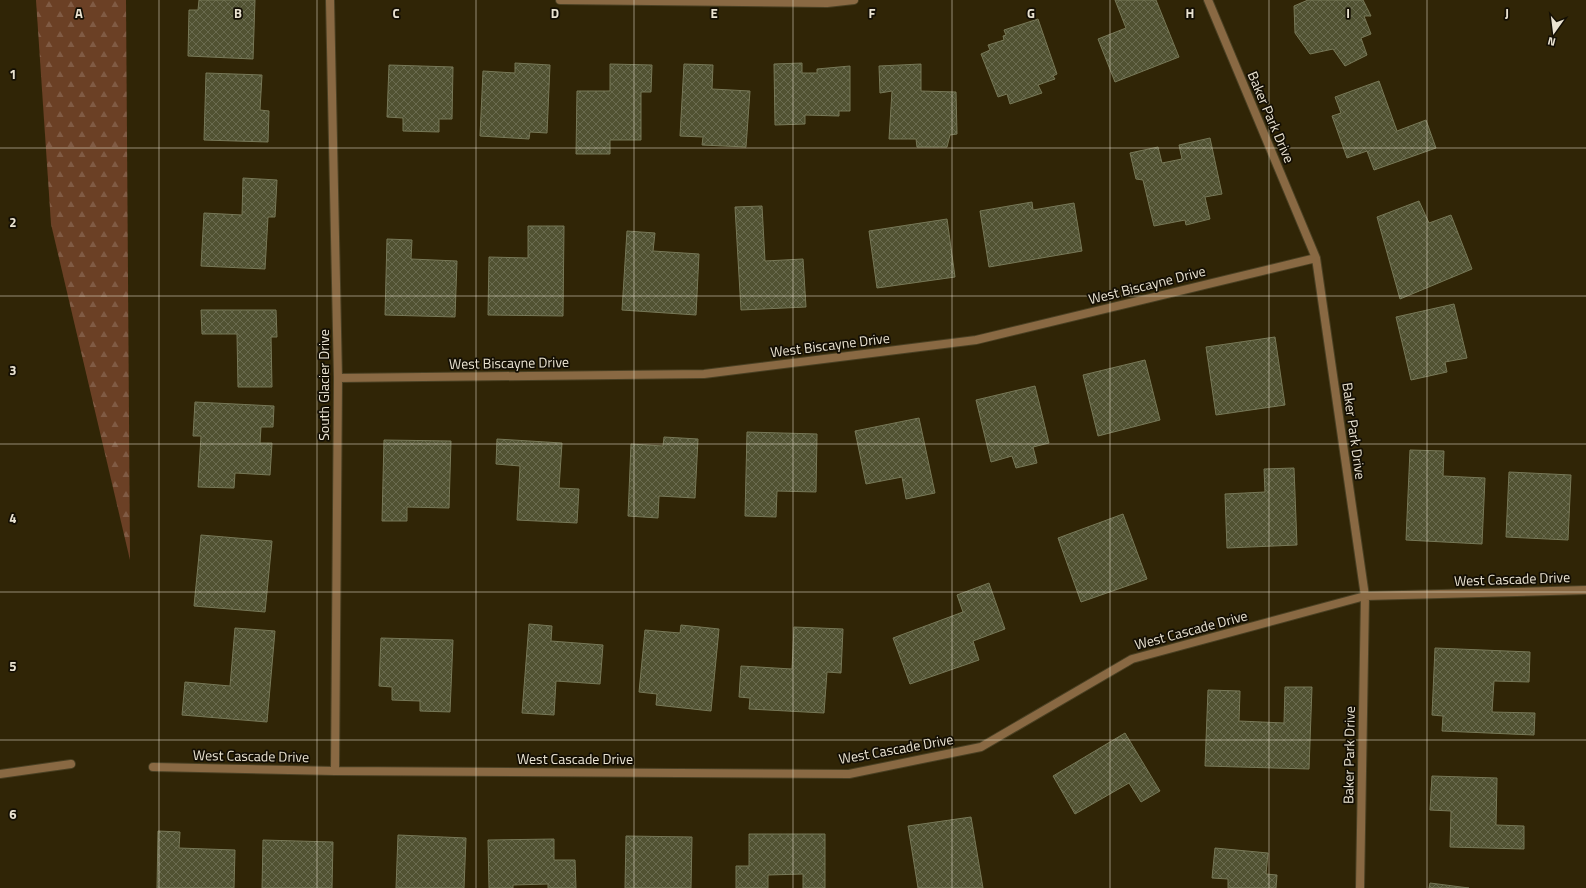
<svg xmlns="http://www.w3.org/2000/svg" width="1586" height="888" viewBox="0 0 1586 888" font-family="'Titillium Web',sans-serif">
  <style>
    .forest { fill: url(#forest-firs) }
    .building { fill: url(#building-cross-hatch); stroke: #777857 }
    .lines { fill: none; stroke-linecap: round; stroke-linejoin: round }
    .minor-casing { stroke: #4a4023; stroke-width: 10 }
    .minor { stroke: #896943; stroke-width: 8 }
    .grid { fill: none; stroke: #eae3d2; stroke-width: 1; stroke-opacity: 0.55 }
    .labels { text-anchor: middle; stroke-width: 3.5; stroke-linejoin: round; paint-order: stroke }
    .street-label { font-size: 14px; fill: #eae3d2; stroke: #140f04 }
    .grid-label { font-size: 13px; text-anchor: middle; font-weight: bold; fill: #eae3d2; stroke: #140f04; stroke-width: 3.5; stroke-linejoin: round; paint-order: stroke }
  </style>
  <defs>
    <pattern id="forest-firs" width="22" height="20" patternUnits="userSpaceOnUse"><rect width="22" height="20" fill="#6b4025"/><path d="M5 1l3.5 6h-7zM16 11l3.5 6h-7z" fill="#805b44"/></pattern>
    <pattern id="building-cross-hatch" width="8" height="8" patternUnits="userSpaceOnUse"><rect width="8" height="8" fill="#515232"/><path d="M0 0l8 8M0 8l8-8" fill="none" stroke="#6a6b4f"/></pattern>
  </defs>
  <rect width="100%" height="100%" fill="#302506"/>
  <path class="forest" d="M36 0H126L130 560 51 224Z"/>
  <path class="building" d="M199 0H255L253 59 188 56 189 10H198Z
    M1115 0H1156L1179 57 1115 82 1098 39 1126 28Z
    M1308 0H1363L1371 16H1364L1371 34 1361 38 1367 55 1345 66 1333 49 1310 54 1295 33 1294 6Z
    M1038 19 1057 74 1053 76 1055 79 1038 85 1042 93 1010 104 1007 94 998 97 981 54 990 50 988 45 1004 40 1003 36 1006 35 1004 30Z
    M515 63 550 65 547 133 530 132 529 139 480 136 483 71 515 73Z
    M802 63V73H817V69L850 66V111H839V116L805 115V124L775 125 774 64Z
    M610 64 652 65 651 92H641V140H610V154H576L577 91H610Z
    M684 64 713 65 712 89 750 91 746 147 702 145 703 137 680 136Z
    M921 64V91L956 92 957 134 950 135 947 147H917L916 139H889L892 91 880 93 879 66Z
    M389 65 453 67 452 119H439V132L403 131V118L387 117Z
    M206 73 262 75 260 110 269 111 268 142 204 140Z
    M1379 81 1397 131 1426 120 1436 148 1374 170 1367 151 1347 158 1332 116 1341 113 1335 97Z
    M1210 138 1222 194 1205 197 1210 219 1186 225 1185 220 1154 226 1143 180 1136 179 1130 153 1158 147 1162 163 1182 159 1179 145Z
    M243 178 277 180 275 217H268L265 269 201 266 204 213 242 215Z
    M1419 201 1429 223 1451 215 1472 269 1400 299 1377 217Z
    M1032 202 1033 210 1074 203 1082 251 989 267 980 211Z
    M762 206 765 261 803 259 806 307 741 310 735 207Z
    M947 219 955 277 877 288 869 231Z
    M528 226H564L563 316 488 315 489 257 528 258Z
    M627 231 655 233 653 251 699 254 696 315 622 310Z
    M387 239 412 240 411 259 457 261 455 317 385 315Z
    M1454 304 1467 358 1445 362 1447 372 1411 380 1396 317Z
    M201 310H276L277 337H271L272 387H238L237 334H202Z
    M1275 337 1285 405 1216 415 1206 347Z
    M1145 360 1160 420 1098 436 1083 375Z
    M1035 386 1049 443 1033 447 1037 463 1016 468 1012 456 991 462 976 400Z
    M195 402 274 406 273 427H261L260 443H272L270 475 235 473 234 488 198 487 201 436H193Z
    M919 418 935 493 906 499 902 477 866 484 855 431Z
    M747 432 817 434 816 492 777 491 776 517 745 516Z
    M664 437 698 439 695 498 659 496 658 518 628 516 631 444 663 446Z
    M497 439 562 443 559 488 579 489 577 523 517 520 520 466 496 464Z
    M384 440 451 441 449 508 407 507V521H382Z
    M1410 450 1444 451 1443 476 1485 478 1482 544 1406 540Z
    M1294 468 1297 545 1227 548 1225 494 1265 492 1264 469Z
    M1509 472 1571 475 1568 540 1506 537Z
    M1123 514 1147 579 1081 602 1058 538Z
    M201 535 272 541 265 612 194 606Z
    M989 583 1005 629 973 641 979 660 910 684 893 638 963 612 957 595Z
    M529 624 552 626 551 641 603 645 600 684 556 681 554 715 522 713Z
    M681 625 719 629 711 711 656 705 657 694 639 692 645 630 680 633Z
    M794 627 843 629 841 673 827 672 824 713 749 709 750 698 739 697 741 666 792 669Z
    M235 628 275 631 267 722 182 715 185 682 230 686Z
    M381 638 453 640 450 712 420 711V701L392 700V687L379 686Z
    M1435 648 1530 652 1529 682 1494 681 1492 712 1535 713 1534 735 1442 731 1443 716 1432 715Z
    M1285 687H1312L1309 769 1205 766 1208 690 1240 691 1239 721 1284 723Z
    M1125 733 1160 791 1141 802 1129 783 1075 814 1053 776Z
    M1432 776 1497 778 1496 825 1524 826V849L1450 847 1451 811 1430 810Z
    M971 817 983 888H918L908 826Z
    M158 831 180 832 179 848 235 850 234 888H157Z
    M749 834H825V888H803V874L768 875V888H736V866H749Z
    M398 835 466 838 464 888H396Z
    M626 836 692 837 691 888H625Z
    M554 839V860H575L576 888H548V884L513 885V888H489L488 840Z
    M263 840 333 842 332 888H262Z
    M1215 848 1268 853 1266 874 1277 875 1276 888H1228V879L1212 878Z
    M1430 883 1469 888H1429Z"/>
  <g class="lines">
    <g class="minor-casing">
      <path id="minor" d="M330 0 338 378 335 771
        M560 0 827 3 854 0
        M1208 0 1316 258 1365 596 1360 888
        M338 378 704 374 976 340 1316 258
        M153 767 335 771 849 774 981 747 1132 659 1365 596 1586 590
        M0 774 71 764"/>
    </g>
    <use href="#minor" class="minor"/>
  </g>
  <path class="grid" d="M159 0V888M317 0V888M476 0V888M634 0V888M793 0V888M952 0V888M1110 0V888M1269 0V888M1427 0V888M0 148H1586M0 296H1586M0 444H1586M0 592H1586M0 740H1586"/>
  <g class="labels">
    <g class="street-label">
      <text transform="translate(1271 117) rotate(67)" y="5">Baker Park Drive</text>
      <text transform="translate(1147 285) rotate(-14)" y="5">West Biscayne Drive</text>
      <text transform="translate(830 345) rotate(-7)" y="5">West Biscayne Drive</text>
      <text transform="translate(509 363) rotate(-1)" y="5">West Biscayne Drive</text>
      <text transform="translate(324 385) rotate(-90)" y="5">South Glacier Drive</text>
      <text transform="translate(1354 431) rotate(82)" y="5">Baker Park Drive</text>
      <text transform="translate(1512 579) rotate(-2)" y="5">West Cascade Drive</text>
      <text transform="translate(1191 630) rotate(-15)" y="5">West Cascade Drive</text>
      <text transform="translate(896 749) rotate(-10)" y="5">West Cascade Drive</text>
      <text transform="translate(1349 755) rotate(-89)" y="5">Baker Park Drive</text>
      <text transform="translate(251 756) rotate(1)" y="5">West Cascade Drive</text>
      <text x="575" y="764">West Cascade Drive</text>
    </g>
  </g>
  <g class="grid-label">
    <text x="79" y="18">A</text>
    <text x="238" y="18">B</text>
    <text x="396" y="18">C</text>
    <text x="555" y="18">D</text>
    <text x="714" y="18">E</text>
    <text x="872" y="18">F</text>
    <text x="1031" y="18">G</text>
    <text x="1190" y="18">H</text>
    <text x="1348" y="18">I</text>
    <text x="1507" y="18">J</text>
    <text x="13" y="79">1</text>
    <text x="13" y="227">2</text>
    <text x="13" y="375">3</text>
    <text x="13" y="523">4</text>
    <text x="13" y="671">5</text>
    <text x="13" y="819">6</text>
  </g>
  <g transform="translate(1554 32) rotate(194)" stroke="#140f04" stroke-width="3" paint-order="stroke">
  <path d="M0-3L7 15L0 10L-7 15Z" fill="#eae3d2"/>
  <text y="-6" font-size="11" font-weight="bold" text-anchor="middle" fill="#eae3d2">N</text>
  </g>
</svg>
